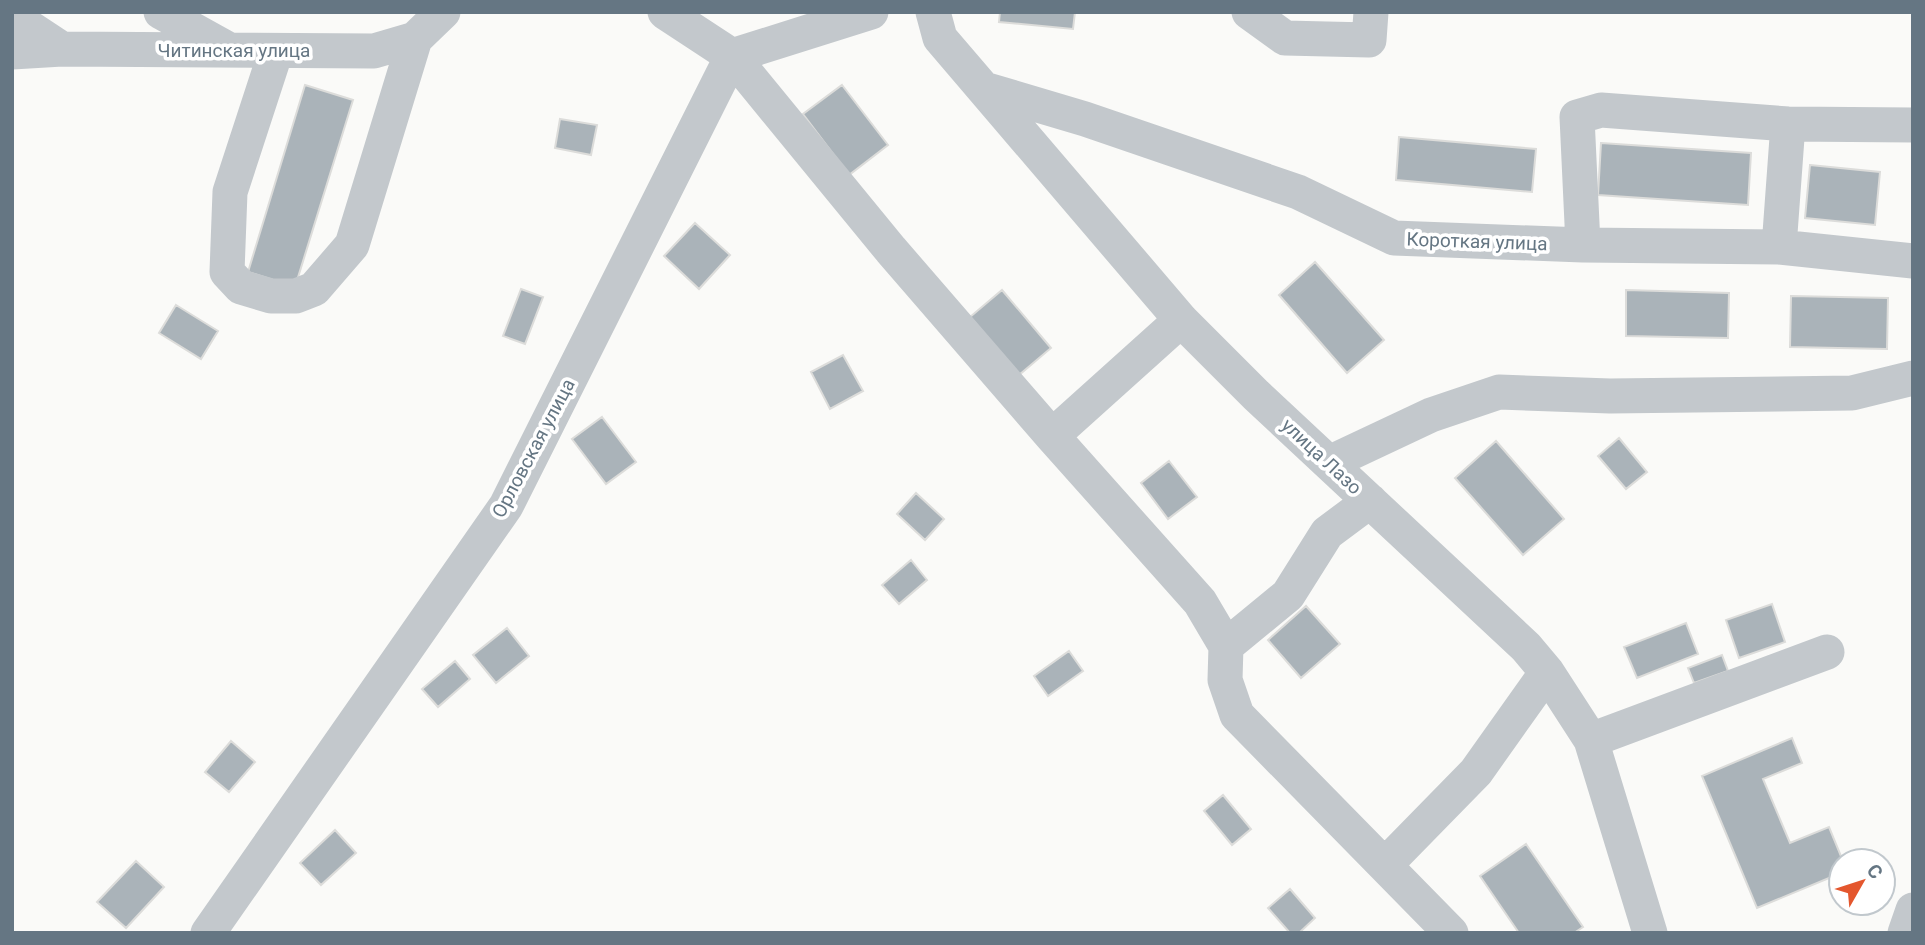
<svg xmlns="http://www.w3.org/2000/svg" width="1925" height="945" viewBox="0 0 1925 945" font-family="Roboto,sans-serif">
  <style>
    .building { fill: #aab3b9; stroke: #dcdcda; stroke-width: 2 }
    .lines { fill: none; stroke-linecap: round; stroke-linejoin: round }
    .minor { stroke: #c3c8cc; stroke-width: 35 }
    .labels { text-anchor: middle; stroke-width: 7; stroke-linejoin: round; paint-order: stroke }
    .street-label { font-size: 19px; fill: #657683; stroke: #fff }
  </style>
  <rect width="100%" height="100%" fill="#fafaf8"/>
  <path class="building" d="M1000 12H1075L1073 29 999 22Z
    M305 85 353 100 295 287 248 272Z
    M842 85 888 145 849 175 803 114Z
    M560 119 597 125 591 155 555 148Z
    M1399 137 1536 149 1532 192 1396 180Z
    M1601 143 1751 153 1748 205 1598 195Z
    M1810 165 1880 172 1875 225 1805 218Z
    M695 223 730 255 699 289 664 256Z
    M1315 262 1384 340 1347 373 1279 295Z
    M521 289 543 297 525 344 503 336Z
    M1002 290 1051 348 1019 375 970 317Z
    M1626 290 1729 293 1728 338 1626 336Z
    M1791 296 1888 298 1887 349 1790 347Z
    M176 305 218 331 201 359 159 333Z
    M843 355 863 391 830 409 811 372Z
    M602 417 636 462 606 484 572 439Z
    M1619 438 1647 472 1626 489 1598 456Z
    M1496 441 1564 519 1523 555 1455 478Z
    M1169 461 1197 497 1168 519 1141 483Z
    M916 493 944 519 925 540 897 514Z
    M911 560 927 580 899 604 882 585Z
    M1772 604 1785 642 1739 658 1726 620Z
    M1306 606 1340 644 1301 678 1268 640Z
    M1686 623 1698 654 1637 678 1624 647Z
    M507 628 529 656 496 683 473 655Z
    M1069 651 1083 671 1048 696 1034 676Z
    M1722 655 1728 671 1694 683 1688 668Z
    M455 661 470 679 438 707 422 689Z
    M1792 738 1802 763 1763 779 1790 843 1829 827 1843 861H1841V873L1757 908 1702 776Z
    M231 741 255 762 229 792 205 772Z
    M1223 795 1251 829 1232 845 1204 811Z
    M335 830 356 853 321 885 300 863Z
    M1526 844 1583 927 1574 933H1519L1480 876Z
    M136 861 164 887 126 928 97 902Z
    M1290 889 1315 918 1299 933H1290L1268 908Z"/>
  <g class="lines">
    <path class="minor" d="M161 12 226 48
      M665 12 732 56 891 250 1052 436 1200 602 1226 646 1225 680 1237 715 1451 933
      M933 12 940 38 1181 320 1256 395 1526 647 1547 672 1591 740 1650 933
      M1249 12 1285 38 1369 40 1371 12
      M12 16 62 49
      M276 51 230 192 227 272 241 287 271 296H296L314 289 352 245 415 39
      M12 52 62 49 374 51 415 39 443 12
      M984 89 1085 119 1298 192 1394 238 1583 245 1779 247 1913 261
      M1583 245 1577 117 1601 110 1788 124 1913 125
      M1779 247 1788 124
      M1052 436 1181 320
      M1329 463 1431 415 1499 392 1610 396 1852 393 1913 378
      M1226 646 1288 595 1327 533 1370 501
      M1591 740 1827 652
      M1385 865 1476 772 1547 672
      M208 933 506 506 732 56 871 12
      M1905 933 1913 910"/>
  </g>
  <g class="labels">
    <g class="street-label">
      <text x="234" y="57">Читинская улица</text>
      <text transform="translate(1477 241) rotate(2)" y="7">Короткая улица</text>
      <text transform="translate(533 448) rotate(-62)" y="7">Орловская улица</text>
      <text transform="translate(1322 456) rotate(43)" y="7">улица Лазо</text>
    </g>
  </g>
  <rect width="1925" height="945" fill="none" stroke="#657683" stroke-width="28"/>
  <g transform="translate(1862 882) rotate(51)"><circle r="33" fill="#ffffff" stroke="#c1c8cd" stroke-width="2"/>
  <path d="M0-5L12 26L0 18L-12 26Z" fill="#e4572e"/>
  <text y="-10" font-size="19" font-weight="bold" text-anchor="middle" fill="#657683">С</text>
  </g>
</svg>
